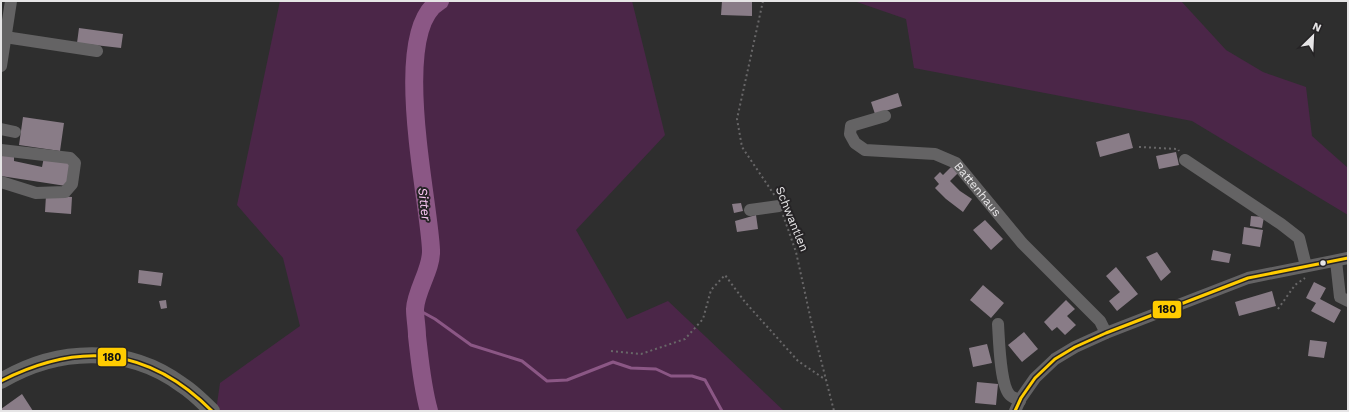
<svg xmlns="http://www.w3.org/2000/svg" width="1349" height="412" viewBox="0 0 1349 412" font-family="'Work Sans',sans-serif">
  <style>
    .green { fill: #4b2648 }
    .lines { fill: none; stroke-linecap: round; stroke-linejoin: round }
    .stream { stroke: #8b5785; stroke-width: 3 }
    .river { stroke: #8b5785; stroke-width: 18 }
    .building { fill: #897c87 }
    .path { stroke: #686768; stroke-width: 2; stroke-dasharray: 2 3; stroke-linecap: butt }
    .minor { stroke: #646364; stroke-width: 12 }
    .major { stroke: #646464; stroke-width: 16 }
    .bus-1-casing { stroke: #252325; stroke-width: 6 }
    .bus-1 { stroke: #fc0; stroke-width: 3 }
    .bus-dot { fill: #e6e5e6; stroke: #252325; stroke-width: 1.5 }
    .labels { text-anchor: middle; stroke-width: 4; stroke-linejoin: round; paint-order: stroke }
    .street-label { font-size: 12px; fill: #e6e5e6; stroke: #252325 }
    .water-label { font-size: 13px; font-style: italic; fill: #fac7f3; stroke: #252325 }
    .line-badge { stroke: #252325; stroke-width: 1.5 }
    .pale-badge-label { font-size: 11px; text-anchor: middle; font-weight: bold; fill: #111 }
  </style>
  <rect width="100%" height="100%" fill="#2e2e2e"/>
  <path class="green" d="M280 1H632L665 135 576 230 627 319 668 301 784 411H216L220 383 300 326 283 258 237 205Z
    M854 1H1181L1226 50 1263 72 1306 87 1312 136 1348 168V215L1192 121 914 68 906 19Z"/>
  <g class="lines">
    <path class="stream" d="M415 308 435 319 471 345 522 361 547 381 567 380 613 362 631 368 656 369 671 376H692L705 380 722 411"/>
    <path class="river" d="M429 411C422 386 420 362 417 336 417 327 415 318 415 309 416 290 432 269 431 250 429 199 389 30 440 1"/>
  </g>
  <path class="building" d="M722 1H752V16L721 15Z
    M79 28 123 34 121 48 77 43Z
    M898 93 902 106 875 114 871 102Z
    M23 117 64 123 60 151 19 145Z
    M1129 133 1133 148 1100 157 1096 142Z
    M1176 152 1179 165 1159 169 1156 156Z
    M1 155 14 157V161L42 167 44 157 71 164 66 186 1 176Z
    M952 166 959 172 950 181 960 191 972 199 963 212 946 199 935 188 939 184 934 178 940 172 943 175Z
    M46 195 72 197 71 214 45 212Z
    M741 203 743 211 734 213 732 204Z
    M756 215 758 229 737 232 735 221Z
    M1251 216 1264 217 1262 228 1250 226Z
    M985 220 1003 239 991 250 973 230Z
    M1244 227 1263 230 1260 247 1242 244Z
    M1213 250 1231 254 1229 263 1211 260Z
    M1157 252 1171 272 1161 281 1146 257Z
    M1116 267 1138 294 1117 311 1109 301 1120 292 1106 276Z
    M139 270 163 273 161 286 138 283Z
    M1314 282 1326 288 1320 299 1341 310 1334 323 1311 311 1316 303 1306 298Z
    M983 285 1004 303 991 318 970 300Z
    M1272 291 1276 306 1239 316 1235 302Z
    M166 300 167 308 161 309 159 301Z
    M1066 300 1075 309 1067 316 1076 325 1065 335 1057 327 1052 331 1044 322Z
    M1024 332 1038 349 1022 362 1008 345Z
    M1310 340 1327 342 1324 358 1308 356Z
    M987 344 992 363 973 367 969 348Z
    M977 382 998 384 996 405 975 403Z
    M22 394 33 411H1V409Z"/>
  <g class="lines">
    <path class="path" d="M763 1 737 119 742 147 775 196
      M1139 147 1178 149 1179 151
      M783 215 796 252 812 325 834 411
      M1278 309 1295 285 1305 278
      M611 351 641 354 685 339 703 319 711 290 725 275 745 302 798 361 826 380"/>
    <g class="minor">
      <path d="M5 37 97 51"/>
      <path d="M1 66 11 1"/>
      <path id="s1" d="M885 116 851 126 850 134 855 143 865 150 935 154 956 163 1022 243 1100 321 1106 333"/>
      <path d="M1 129 15 132"/>
      <path d="M1 150 70 158 75 163 72 184 65 192 36 193 1 182"/>
      <path d="M1185 160 1281 224 1299 238 1306 266"/>
      <path d="M750 210 779 206"/>
      <path d="M1336 261 1340 297 1348 301"/>
      <path d="M998 324C999 339 1000 383 1009 394 1011 397 1017 399 1020 401"/>
      <path d="M1015 411 1021 398 1035 378 1055 359 1075 347 1106 333 1248 278 1348 258"/>
    </g>
    <path class="major" d="M1 381C58 347 128 345 182 385 193 392 203 402 212 411"/>
    <g class="bus-1-casing">
      <path id="bus-1" d="M1 381C80 341 148 347 212 411
        M1015 411 1021 398 1035 378 1055 359 1075 347 1106 333 1248 278 1348 258"/>
    </g>
    <use href="#bus-1" class="bus-1"/>
  </g>
  <circle class="bus-dot" cx="1323" cy="263" r="3.5"/>
  <g class="labels">
    <g class="street-label">
      <text dy="4" stroke="none"><textPath href="#s1" startOffset="193">Battenhaus</textPath></text>
      <text transform="translate(792 219) rotate(68)" y="4">Schwantlen</text>
    </g>
    <g class="water-label">
      <text transform="translate(425 204) rotate(83)" y="5">Sitter</text>
    </g>
  </g>
  <g class="line-badge">
    <rect x="1152" y="300" width="30" height="19" rx="4" fill="#fc0"/>
    <rect x="97" y="347" width="30" height="20" rx="4" fill="#fc0"/>
  </g>
  <g class="pale-badge-label">
    <text x="1167" y="313">180</text>
    <text x="112" y="361">180</text>
  </g>
  <rect width="1349" height="412" fill="none" stroke="#e6e5e6" stroke-width="4"/>
  <g transform="translate(1313 36) rotate(24)" stroke="#252325" stroke-width="3" paint-order="stroke">
  <path d="M0-3L7 15L0 10L-7 15Z" fill="#e6e5e6"/>
  <text y="-6" font-size="11" font-weight="bold" text-anchor="middle" fill="#e6e5e6">N</text>
  </g>
</svg>
